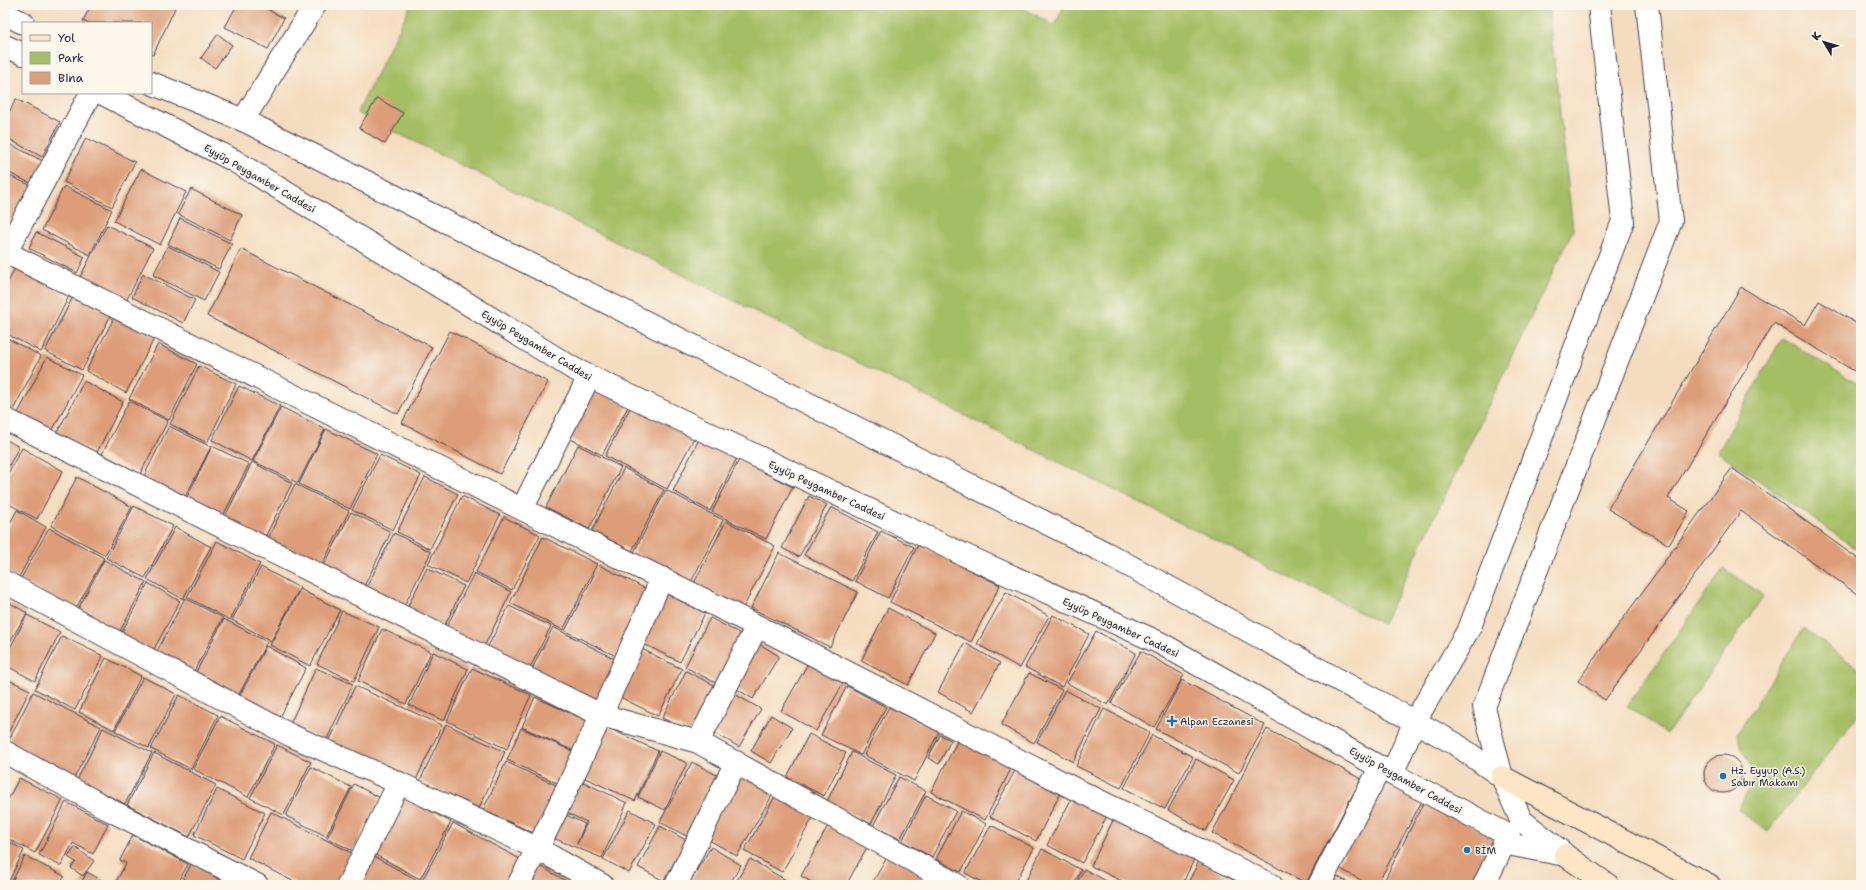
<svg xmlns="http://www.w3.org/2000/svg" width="1866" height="890" viewBox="0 0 1866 890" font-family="'Shantell Sans',sans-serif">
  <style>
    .green { fill: #a4be64; stroke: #637050 }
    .building { fill: #dd9d78 }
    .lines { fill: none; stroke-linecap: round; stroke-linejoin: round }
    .minor-casing { stroke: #423e4f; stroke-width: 24 }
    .tertiary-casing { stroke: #423e4f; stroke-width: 24 }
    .secondary-casing { stroke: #423e4f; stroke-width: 24 }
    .minor { stroke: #fff; stroke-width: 22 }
    .tertiary { stroke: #fff; stroke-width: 22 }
    .secondary { stroke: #fee5c5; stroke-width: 22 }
    .poi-dot { fill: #1f6fb2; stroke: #fbf7ec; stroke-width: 1.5 }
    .labels { text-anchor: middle; stroke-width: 3; stroke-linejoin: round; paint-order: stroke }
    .street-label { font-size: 10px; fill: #22223b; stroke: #fbf7ec }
    .poi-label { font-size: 10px; fill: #22223b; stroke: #fbf7ec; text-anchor: start }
  </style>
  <rect width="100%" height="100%" fill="#fbf7ec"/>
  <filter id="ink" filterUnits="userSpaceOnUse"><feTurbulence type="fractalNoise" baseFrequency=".025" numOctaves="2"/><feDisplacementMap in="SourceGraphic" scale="8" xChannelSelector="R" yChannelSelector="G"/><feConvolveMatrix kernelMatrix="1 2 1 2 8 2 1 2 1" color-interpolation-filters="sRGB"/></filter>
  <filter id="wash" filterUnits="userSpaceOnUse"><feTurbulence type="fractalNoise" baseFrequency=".012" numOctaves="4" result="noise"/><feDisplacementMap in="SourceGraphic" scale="16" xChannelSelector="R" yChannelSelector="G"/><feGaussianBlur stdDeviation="0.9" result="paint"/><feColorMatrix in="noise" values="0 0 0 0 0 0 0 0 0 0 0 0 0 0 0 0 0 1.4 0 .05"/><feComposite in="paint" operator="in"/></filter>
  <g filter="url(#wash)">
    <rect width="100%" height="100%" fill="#f4dcbe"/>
    <path class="green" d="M411 5H1017L1054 25 1065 5H1548L1573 230 1383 624 357 113Z
      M1782 338 1861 386V552L1718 452Z
      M1724 568 1764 596 1667 734 1627 706Z
      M1804 628 1861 671V711L1768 832 1738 809 1756 776 1741 748 1737 734Z"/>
    <g id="blocks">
      <path class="building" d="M91 5H168L175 8 153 55 151 54V23H87L83 21Z
        M237 5H259L284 18 268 49 225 27Z
        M218 34 232 45 215 68 201 58Z
        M5 92 10 95 5 106Z
        M377 98 403 113 385 144 359 128Z
        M16 99 60 122 42 157 5 137V120Z
        M86 138 135 162 112 207 64 182Z
        M5 142 45 162 34 185 5 171Z
        M141 169 186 192 160 245 114 221Z
        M5 174 32 186 5 238Z
        M64 186 112 210 90 255 42 230Z
        M191 189 242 215 230 240 178 214Z
        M180 218 232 244 219 269 168 244Z
        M107 225 153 248 125 303 79 279Z
        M36 232 85 257 77 273 29 248Z
        M168 246 219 272 204 301 153 275Z
        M241 249 432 347 398 414 207 316Z
        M15 268 69 296 41 352 5 333V288Z
        M143 274 195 300 183 323 132 297Z
        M1741 287 1805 325 1819 301 1861 326V375L1774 323 1668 498 1689 511 1669 545 1608 509Z
        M74 295 111 315 82 370 45 351Z
        M115 316 155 337 126 393 86 371Z
        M450 331 548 382 500 474 402 423Z
        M5 337 41 356 12 412 5 409Z
        M158 344 197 364 169 420 129 399Z
        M47 357 82 375 52 431 18 413Z
        M199 366 236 384 207 443 170 424Z
        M84 381 123 402 96 454 57 433Z
        M596 385 630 403 602 455 569 438Z
        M239 386 280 406 252 461 212 440Z
        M129 401 168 421 140 474 102 454Z
        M632 404 695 436 667 489 605 456Z
        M281 407 325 429 298 483 253 461Z
        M169 426 211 447 184 499 143 478Z
        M326 429 377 454 350 509 299 484Z
        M5 439 19 447 5 473Z
        M699 439 737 458 710 511 673 491Z
        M578 445 621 467 589 529 546 507Z
        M212 446 249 464 222 518 186 499Z
        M22 448 63 471 37 519 5 502V479Z
        M380 455 421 475 393 530 352 510Z
        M739 460 793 487 766 539 712 512Z
        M252 462 292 483 264 539 224 519Z
        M624 468 664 490 632 551 592 531Z
        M1732 468 1861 561V597L1741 511 1605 700 1578 681Z
        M77 477 132 507 105 555 51 526Z
        M425 477 458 494 430 549 397 532Z
        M295 484 349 511 321 567 267 540Z
        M666 490 723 520 691 582 634 552Z
        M462 496 500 515 466 583 428 564Z
        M809 496 827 505 799 557 782 548Z
        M134 506 173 526 145 578 106 558Z
        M831 507 878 532 852 581 804 555Z
        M17 510 46 527 18 579 5 571V533Z
        M351 512 391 532 364 586 324 566Z
        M504 517 540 535 512 590 476 572Z
        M726 521 775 546 743 608 694 583Z
        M175 527 211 547 183 599 147 579Z
        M49 528 104 558 75 610 20 580Z
        M881 531 914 547 888 598 855 581Z
        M394 533 431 552 404 606 366 588Z
        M543 537 597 564 563 630 510 603Z
        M217 541 260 564 230 620 187 597Z
        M918 545 1000 585 971 642 890 602Z
        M779 553 858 592 830 647 751 608Z
        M104 560 146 582 119 633 77 611Z
        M599 565 654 593 620 658 565 631Z
        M261 567 300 588 271 641 232 620Z
        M427 568 464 586 444 627 407 608Z
        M474 573 511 592 484 647 446 628Z
        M148 583 180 601 153 651 121 634Z
        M300 589 340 610 310 666 270 645Z
        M1006 592 1049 616 1020 668 977 644Z
        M665 593 705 613 680 662 640 642Z
        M185 598 223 618 193 673 156 653Z
        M5 600 27 613 5 650Z
        M509 606 551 626 529 670 487 648Z
        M888 608 935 633 908 685 861 661Z
        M342 611 379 627 354 681 317 664Z
        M27 615 60 632 35 681 5 665V658Z
        M1053 615 1089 634 1062 687 1025 667Z
        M710 618 747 637 722 686 685 667Z
        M224 619 267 642 238 696 195 674Z
        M553 627 619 661 597 704 531 671Z
        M382 629 431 652 406 704 358 681Z
        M1096 631 1136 653 1108 705 1067 683Z
        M62 636 103 656 75 710 35 689Z
        M758 643 779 656 753 699 732 686Z
        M965 643 1000 663 973 712 938 692Z
        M266 646 306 668 279 719 239 697Z
        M640 648 682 669 658 716 616 695Z
        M1141 651 1184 675 1154 727 1111 703Z
        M433 652 468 669 444 721 409 705Z
        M106 658 141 676 114 730 79 712Z
        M810 660 845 680 816 731 781 711Z
        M316 668 353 684 326 741 290 724Z
        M472 668 531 695 507 749 447 721Z
        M686 671 722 689 698 736 662 718Z
        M1029 673 1062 690 1034 743 1001 725Z
        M143 677 176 694 149 748 115 731Z
        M5 678 30 690 5 739Z
        M1182 680 1265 725 1239 773 1156 729Z
        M355 686 442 725 415 782 329 742Z
        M847 686 886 707 861 755 821 735Z
        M1065 690 1101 709 1073 762 1037 742Z
        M729 691 761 709 739 747 708 729Z
        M33 692 101 727 74 778 7 744Z
        M179 695 218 715 191 769 151 749Z
        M535 697 590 722 576 752 522 727Z
        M889 707 939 732 914 781 864 755Z
        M1104 709 1150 732 1121 788 1076 766Z
        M771 715 792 728 771 763 751 751Z
        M220 716 275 744 248 797 193 769Z
        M446 724 505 752 479 808 420 781Z
        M604 726 658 751 635 801 581 776Z
        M103 728 152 753 125 804 77 780Z
        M521 728 576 753 561 785 507 760Z
        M1267 729 1361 779 1306 883 1212 833Z
        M809 734 846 753 824 796 787 777Z
        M940 735 951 740 939 764 928 758Z
        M1152 735 1193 757 1165 809 1124 788Z
        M959 738 1013 765 985 820 931 792Z
        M277 745 311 762 284 815 250 798Z
        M660 751 687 763 665 810 638 797Z
        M852 752 896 775 871 824 827 801Z
        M154 753 216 785 189 837 127 805Z
        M1704 774a19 19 0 1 1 38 0a19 19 0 1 1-38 0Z
        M1196 759 1234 780 1206 831 1168 810Z
        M506 762 560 787 538 835 483 810Z
        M692 762 726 780 694 840 660 822Z
        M311 767 351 787 326 836 286 816Z
        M1016 769 1061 792 1036 841 990 817Z
        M741 773 774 792 737 856 704 837Z
        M899 777 926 791 900 839 873 826Z
        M19 778 63 800 35 853 5 837V805Z
        M575 778 627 803 602 858 546 835 557 811 585 824 577 844 587 822 560 810Z
        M1383 780 1422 801 1377 885H1370L1337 867Z
        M354 784 380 798 353 851 327 838Z
        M217 789 265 813 242 859 194 835Z
        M776 795 814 816 782 872 744 851Z
        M926 795 956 811 932 857 902 841Z
        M1073 796 1108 814 1082 863 1047 845Z
        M404 797 451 822 420 879 374 854Z
        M66 802 108 824 93 854 73 843 61 866 39 855Z
        M1424 802 1496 837 1472 885H1382Z
        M630 810 656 824 629 873 603 859Z
        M961 811 986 824 961 872 936 859Z
        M271 812 352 853 336 885H300L248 858Z
        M1115 816 1196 855 1182 885H1130L1091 866Z
        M831 820 870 842 846 885H817L801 876Z
        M453 823 520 859 506 885 420 884Z
        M991 825 1034 848 1014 885H988L965 873Z
        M660 826 686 840 664 881 638 867Z
        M133 835 188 864 177 885H126L117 880 126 863 120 860Z
        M5 840 24 850 9 881 5 879Z
        M75 847 94 861 83 876 71 868 76 862 68 857Z
        M711 847 741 865 729 885H688Z
        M1042 849 1081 870 1074 885H1024Z
        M889 854 943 885H871Z
        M25 856 64 876 60 885H10Z
        M373 856 419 881 417 885H358Z
        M750 859 791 883 790 885H734Z
        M1199 861 1237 882 1236 885H1187Z
        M535 863 573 885H521Z
        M191 864 228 884V885H180Z
        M1084 869 1114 885H1076Z
        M87 872 110 885H80Z
        M1329 872 1353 885H1322Z"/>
    </g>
  </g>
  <g filter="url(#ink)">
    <use href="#blocks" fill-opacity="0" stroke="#423e4f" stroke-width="1"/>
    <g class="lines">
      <g class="minor-casing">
        <path id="minor" d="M243 120 315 5
          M5 252 757 626 1073 788 1271 885
          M5 254 91 93
          M5 419 601 715 698 742 957 885
          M522 509 589 377
          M5 582 290 735 399 783 538 849 602 885
          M698 742 757 626
          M5 752 112 811 257 885
          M348 885 399 783
          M518 885C572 786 616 681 662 578
          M676 885 736 762
          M1319 885 1380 768
          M1484 885 1508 835"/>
      </g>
      <g class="tertiary-casing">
        <path id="tertiary" d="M5 14 23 23
          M5 46 23 54
          M151 83 243 120 1106 553 1454 743 1502 777
          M101 93 233 160 574 369 960 553 1160 643 1392 774 1508 835 1513 845 1565 855
          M1392 774 1415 721 1470 627 1623 221 1599 5
          M1563 853 1521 820 1502 777 1484 707 1671 221 1647 5"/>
      </g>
      <g class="secondary-casing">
        <path id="secondary" d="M1502 777 1709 885
          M1565 855 1608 885"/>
      </g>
      <use href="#minor" class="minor"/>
      <use href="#tertiary" class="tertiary"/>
      <use href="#secondary" class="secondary"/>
    </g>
  </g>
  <g class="poi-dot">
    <path d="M1170 715h4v4h4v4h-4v4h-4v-4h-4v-4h4z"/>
    <circle cx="1723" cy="776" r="4"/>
    <circle cx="1467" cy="850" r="4"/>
  </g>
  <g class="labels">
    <g class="street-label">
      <text transform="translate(260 178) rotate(30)" y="4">Eyyüp Peygamber Caddesi</text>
      <text transform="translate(537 345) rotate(31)" y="4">Eyyüp Peygamber Caddesi</text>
      <text transform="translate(827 490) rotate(25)" y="4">Eyyüp Peygamber Caddesi</text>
      <text transform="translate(1121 627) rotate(25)" y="4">Eyyüp Peygamber Caddesi</text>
      <text transform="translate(1406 780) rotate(29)" y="4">Eyyüp Peygamber Caddesi</text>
    </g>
    <g class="poi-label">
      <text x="1180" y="725">Alpan Eczanesi</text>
      <text x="1731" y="774">Hz. Eyyup (A.S.)<tspan x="1731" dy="12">Sabır Makamı</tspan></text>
      <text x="1475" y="854">BİM</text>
    </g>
  </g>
  <rect width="1866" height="890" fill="none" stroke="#fbf7ec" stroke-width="20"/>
  <rect x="22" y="22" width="130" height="72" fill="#fbf7ec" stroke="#a4a2a5"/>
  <rect x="30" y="35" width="20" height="6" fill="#fee5c5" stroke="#a4a2a5"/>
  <text x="58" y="42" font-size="12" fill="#22223b">Yol</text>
  <rect x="30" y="52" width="20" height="12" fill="#a4be64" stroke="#a4a2a5"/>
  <text x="58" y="62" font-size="12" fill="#22223b">Park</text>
  <rect x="30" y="72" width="20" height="12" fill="#dd9d78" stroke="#a4a2a5"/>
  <text x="58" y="82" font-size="12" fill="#22223b">Bina</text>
  <g transform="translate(1824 42) rotate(308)" stroke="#fbf7ec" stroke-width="3" paint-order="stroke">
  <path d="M0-3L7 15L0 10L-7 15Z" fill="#22223b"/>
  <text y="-6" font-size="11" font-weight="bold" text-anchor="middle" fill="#22223b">K</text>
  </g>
</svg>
